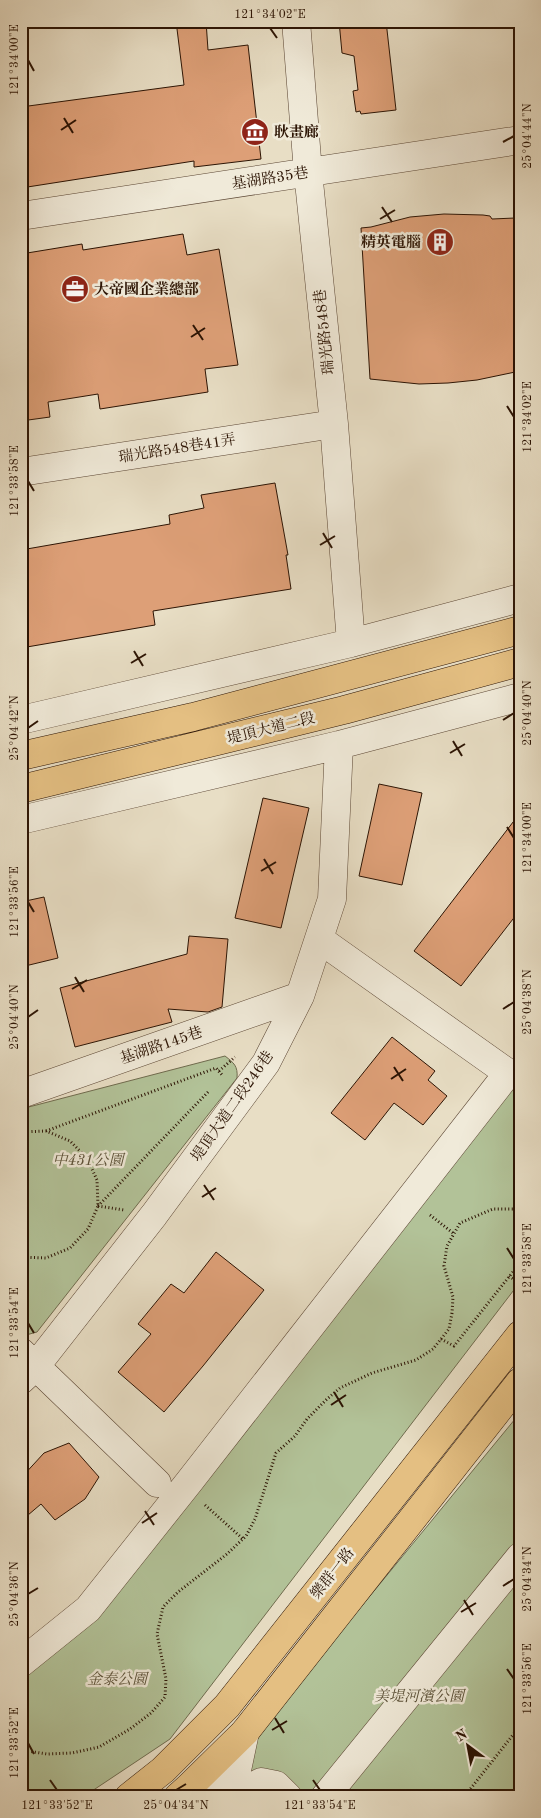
<svg xmlns="http://www.w3.org/2000/svg" width="541" height="1818" viewBox="0 0 541 1818" font-family="'Old Standard TT','Noto Serif TC',serif">
  <style>
    .green { fill: #b2c298; stroke: #6f6b4e }
    .building { fill: #dd9f77; stroke: #2c1404 }
    .lines { fill: none; stroke-linecap: round; stroke-linejoin: round }
    .minor-casing { stroke: #5b4634; stroke-width: 29 }
    .major-casing { stroke: #2c1404; stroke-width: 29 }
    .highway-casing { stroke: #2c1404; stroke-width: 29 }
    .path { stroke: #2c1404; stroke-width: 3; stroke-dasharray: 1 2.5; stroke-linecap: butt }
    .minor { stroke: #f0ead9; stroke-width: 28 }
    .major { stroke: #e4bf82; stroke-width: 28 }
    .highway { stroke: #e4bf82; stroke-width: 28 }
    .ticks { fill: none; stroke: #2c1404; stroke-width: 2 }
    .labels { text-anchor: middle; stroke-width: 5; stroke-linejoin: round; paint-order: stroke }
    .poi-label { font-size: 15px; font-weight: bold; fill: #2c1404; stroke: #f0ead9; text-anchor: start }
    .street-label { font-size: 15px; fill: #2c1404; stroke: #f0ead9 }
    .park-label { font-size: 15px; font-style: italic; fill: #5b5138; stroke: #f0ead9 }
    .neatline { fill: none; stroke: #2c1404; stroke-width: 2 }
    .ticks-label { font-size: 12px; text-anchor: middle; fill: #2c1404 }
  </style>
  <rect width="100%" height="100%" fill="#e8dec5"/>
  <filter id="stains"><feTurbulence type="fractalNoise" baseFrequency=".004" numOctaves="4"/><feColorMatrix values="0 0 0 0 .2 0 0 0 0 .09 0 0 0 0 .02 0 0 0 .5 -.17"/></filter>
  <radialGradient id="worn" r=".72"><stop offset=".6" stop-color="#630" stop-opacity="0"/><stop offset="1" stop-color="#630" stop-opacity=".3"/></radialGradient>
  <path class="green" d="M225 1056C234 1063 238 1066 237 1078L37 1332 26 1335 21 1329V1109Z
    M520 1058V1282L170 1739 83 1797H21V1653L53 1633 177 1487Z
    M520 1413V1797H205Z"/>
  <path class="building" d="M176 21H206L208 50 248 45 261 159 194 167V161L21 188V107L184 85Z
    M339 21H386L396 110 361 114 360 111 356 112 353 91 358 90 354 56 342 53Z
    M444 214 483 215 490 216 492 219 515 218 520 274V371L477 380 448 383 419 384 370 379 361 228 371 227 410 217Z
    M183 234 187 255 219 249 238 365 205 369 208 392 100 409 98 394 48 402 50 417 21 421V254L82 244 83 250Z
    M275 483 288 555H286L291 589 153 611 155 625 21 648V550L170 524 169 515 204 508 201 495Z
    M379 784 422 793 402 885 359 876Z
    M263 798 309 808 281 928 235 918Z
    M520 813V910L461 986 414 951Z
    M44 897 58 958 21 967V902Z
    M189 936 228 939 222 1007 208 1012 168 1009 172 1022 75 1047 60 988 187 954Z
    M392 1037 435 1071 428 1080 447 1096 423 1125 394 1103 365 1140 331 1113Z
    M216 1252 264 1290 203 1366 164 1412 118 1372 151 1334 138 1324 171 1284 184 1293Z
    M69 1443 99 1477 85 1499 55 1520 41 1504 21 1521V1478L44 1453Z"/>
  <g class="lines">
    <g class="minor-casing">
      <path id="minor" d="M296 21 308 172 334 424 351 643
        M21 216 520 140
        M21 472 334 424
        M21 720 351 643 520 598
        M21 820 339 745 520 697
        M21 1094 300 996
        M21 1352 157 1483
        M21 1380 35 1367 154 1215 266 1063 300 996 332 899 339 745
        M21 1663 88 1609 189 1482 508 1073 319 939
        M211 1797 237 1770 245 1732
        M238 1797 244 1791 261 1782 276 1785 288 1797
        M325 1797 520 1557"/>
    </g>
    <g class="major-casing">
      <path id="major" d="M129 1797 163 1770 227 1706 520 1335
        M178 1797 188 1788 245 1732 520 1382"/>
    </g>
    <g class="highway-casing">
      <path id="highway" d="M21 756 193 717 520 630
        M21 789 344 710 520 662"/>
    </g>
    <path class="path" d="M219 1071 235 1057
      M46 1131 216 1068 223 1076
      M21 1132 46 1131 70 1141 87 1158 97 1180 98 1206 88 1229 70 1248 46 1258 21 1257
      M98 1206 209 1091
      M98 1206 124 1210
      M430 1215 453 1233
      M509 1276 520 1284
      M441 1339 454 1346 520 1263
      M205 1505 243 1539
      M21 1750 47 1754 72 1753 99 1747 130 1729 151 1713 165 1697 166 1679 157 1634 163 1607 178 1592 227 1554 246 1536 255 1519 276 1453 295 1436 307 1419 327 1399 340 1388 372 1373 416 1360 433 1349 449 1329 452 1313 453 1297 444 1266 447 1246 460 1223 493 1209H514L520 1211
      M464 1797 520 1726"/>
    <use href="#minor" class="minor"/>
    <use href="#major" class="major"/>
    <use href="#highway" class="highway"/>
  </g>
  <path class="ticks" d="M270 28 277 38M28 60 34 71M64 118 73 133M61 130 76 120M503 142 514 136M382 207 392 222M380 219 395 210M193 325 203 340M191 337 205 328M507 406 514 417M28 481 34 491M323 533 332 548M320 545 335 536M134 651 143 666M131 663 146 654M503 720 514 713M28 728 38 721M453 741 462 756M450 753 465 744M507 827 514 838M264 859 273 874M261 871 276 862M28 902 34 912M75 977 84 992M72 989 87 980M503 1009 514 1002M28 1017 38 1010M394 1067 403 1081M391 1079 406 1069M204 1185 214 1200M202 1197 216 1188M507 1248 514 1259M28 1323 34 1333M334 1392 343 1407M331 1405 346 1395M145 1511 154 1525M142 1523 157 1513M503 1586 514 1579M28 1594 38 1588M464 1600 473 1615M461 1612 476 1603M507 1669 514 1679M275 1718 284 1733M272 1730 287 1721M28 1743 34 1754M50 1780 57 1790M313 1780 320 1790M176 1790 186 1784"/>
  <defs>
    <g id="museum-disc" transform="scale(1.4375)"><circle r="9.5" fill="#8f2418" stroke="#f0ead9"/><path d="M0-6L6-3V-2H-6V-3ZM-5-1h2V3h-2ZM-1-1h2V3h-2ZM3-1h2V3H3ZM-6 4H6V6H-6Z" fill="#fff"/></g>
    <g id="building-disc" transform="scale(1.4375)"><circle r="9.5" fill="#8f2418" stroke="#f0ead9"/><path d="M-4-6H4V6H1V3H-1V6H-4ZM-2.5-4.3h1.7v1.8h-1.7ZM.8-4.3h1.7v1.8H.8ZM-2.5-1h1.7V.8h-1.7ZM.8-1h1.7V.8H.8Z" fill="#fff"/></g>
    <g id="office-disc" transform="scale(1.4375)"><circle r="9.5" fill="#8f2418" stroke="#f0ead9"/><path d="M-6-3h4V-5.5h4V-3h4V5H-6ZM-1-4.5V-3h2v-1.5ZM-6 0V1H6V0Z" fill="#fff"/></g>
  </defs>
  <g fill-rule="evenodd">
    <use href="#museum-disc" x="255" y="132"/>
    <use href="#building-disc" x="440" y="242"/>
    <use href="#office-disc" x="75" y="289"/>
  </g>
  <g class="labels">
    <g class="poi-label">
      <text x="274" y="137">耿畫廊</text>
      <text x="421" y="247" text-anchor="end">精英電腦</text>
      <text x="94" y="294">大帝國企業總部</text>
    </g>
    <g class="street-label">
      <text transform="translate(270 178) rotate(-9)" y="5">基湖路35巷</text>
      <text transform="translate(324 332) rotate(-96)" y="5">瑞光路548巷</text>
      <text transform="translate(177 448) rotate(-9)" y="5">瑞光路548巷41弄</text>
      <text transform="translate(271 728) rotate(-14)" y="5">堤頂大道二段</text>
      <text transform="translate(161 1045) rotate(-19)" y="5">基湖路145巷</text>
      <text transform="translate(232 1106) rotate(-55)" y="5">堤頂大道二段246巷</text>
      <text transform="translate(332 1573) rotate(-52)" y="5">樂群一路</text>
    </g>
    <g class="park-label">
      <text x="88" y="1165">中431公園</text>
      <text x="117" y="1684">金泰公園</text>
      <text x="419" y="1701">美堤河濱公園</text>
    </g>
  </g>
  <rect width="541" height="1818" fill="none" stroke="#e8dec5" stroke-width="55"/>
  <g transform="translate(468 1746) rotate(328)" stroke="#f0ead9" stroke-width="4" paint-order="stroke">
  <path d="M0-4L9 19L0 12L-9 19Z" fill="#2c1404"/>
  <text y="-8" font-size="14" font-weight="bold" text-anchor="middle" fill="#2c1404">N</text>
  </g>
  <rect x="28" y="28" width="486" height="1762" class="neatline"/>
  <g class="ticks-label">
    <text x="270" y="18">121°34'02"E</text>
    <text transform="translate(14 60) rotate(-90)" y="4">121°34'00"E</text>
    <text transform="translate(527 136) rotate(-90)" y="4">25°04'44"N</text>
    <text transform="translate(527 417) rotate(-90)" y="4">121°34'02"E</text>
    <text transform="translate(14 481) rotate(-90)" y="4">121°33'58"E</text>
    <text transform="translate(527 713) rotate(-90)" y="4">25°04'40"N</text>
    <text transform="translate(14 728) rotate(-90)" y="4">25°04'42"N</text>
    <text transform="translate(527 838) rotate(-90)" y="4">121°34'00"E</text>
    <text transform="translate(14 902) rotate(-90)" y="4">121°33'56"E</text>
    <text transform="translate(527 1002) rotate(-90)" y="4">25°04'38"N</text>
    <text transform="translate(14 1017) rotate(-90)" y="4">25°04'40"N</text>
    <text transform="translate(527 1259) rotate(-90)" y="4">121°33'58"E</text>
    <text transform="translate(14 1323) rotate(-90)" y="4">121°33'54"E</text>
    <text transform="translate(527 1579) rotate(-90)" y="4">25°04'34"N</text>
    <text transform="translate(14 1594) rotate(-90)" y="4">25°04'36"N</text>
    <text transform="translate(527 1679) rotate(-90)" y="4">121°33'56"E</text>
    <text transform="translate(14 1743) rotate(-90)" y="4">121°33'52"E</text>
    <text x="57" y="1809">121°33'52"E</text>
    <text x="176" y="1809">25°04'34"N</text>
    <text x="320" y="1809">121°33'54"E</text>
  </g>
  <rect width="100%" height="100%" filter="url(#stains)"/>
  <rect width="100%" height="100%" fill="url(#worn)"/>
</svg>
